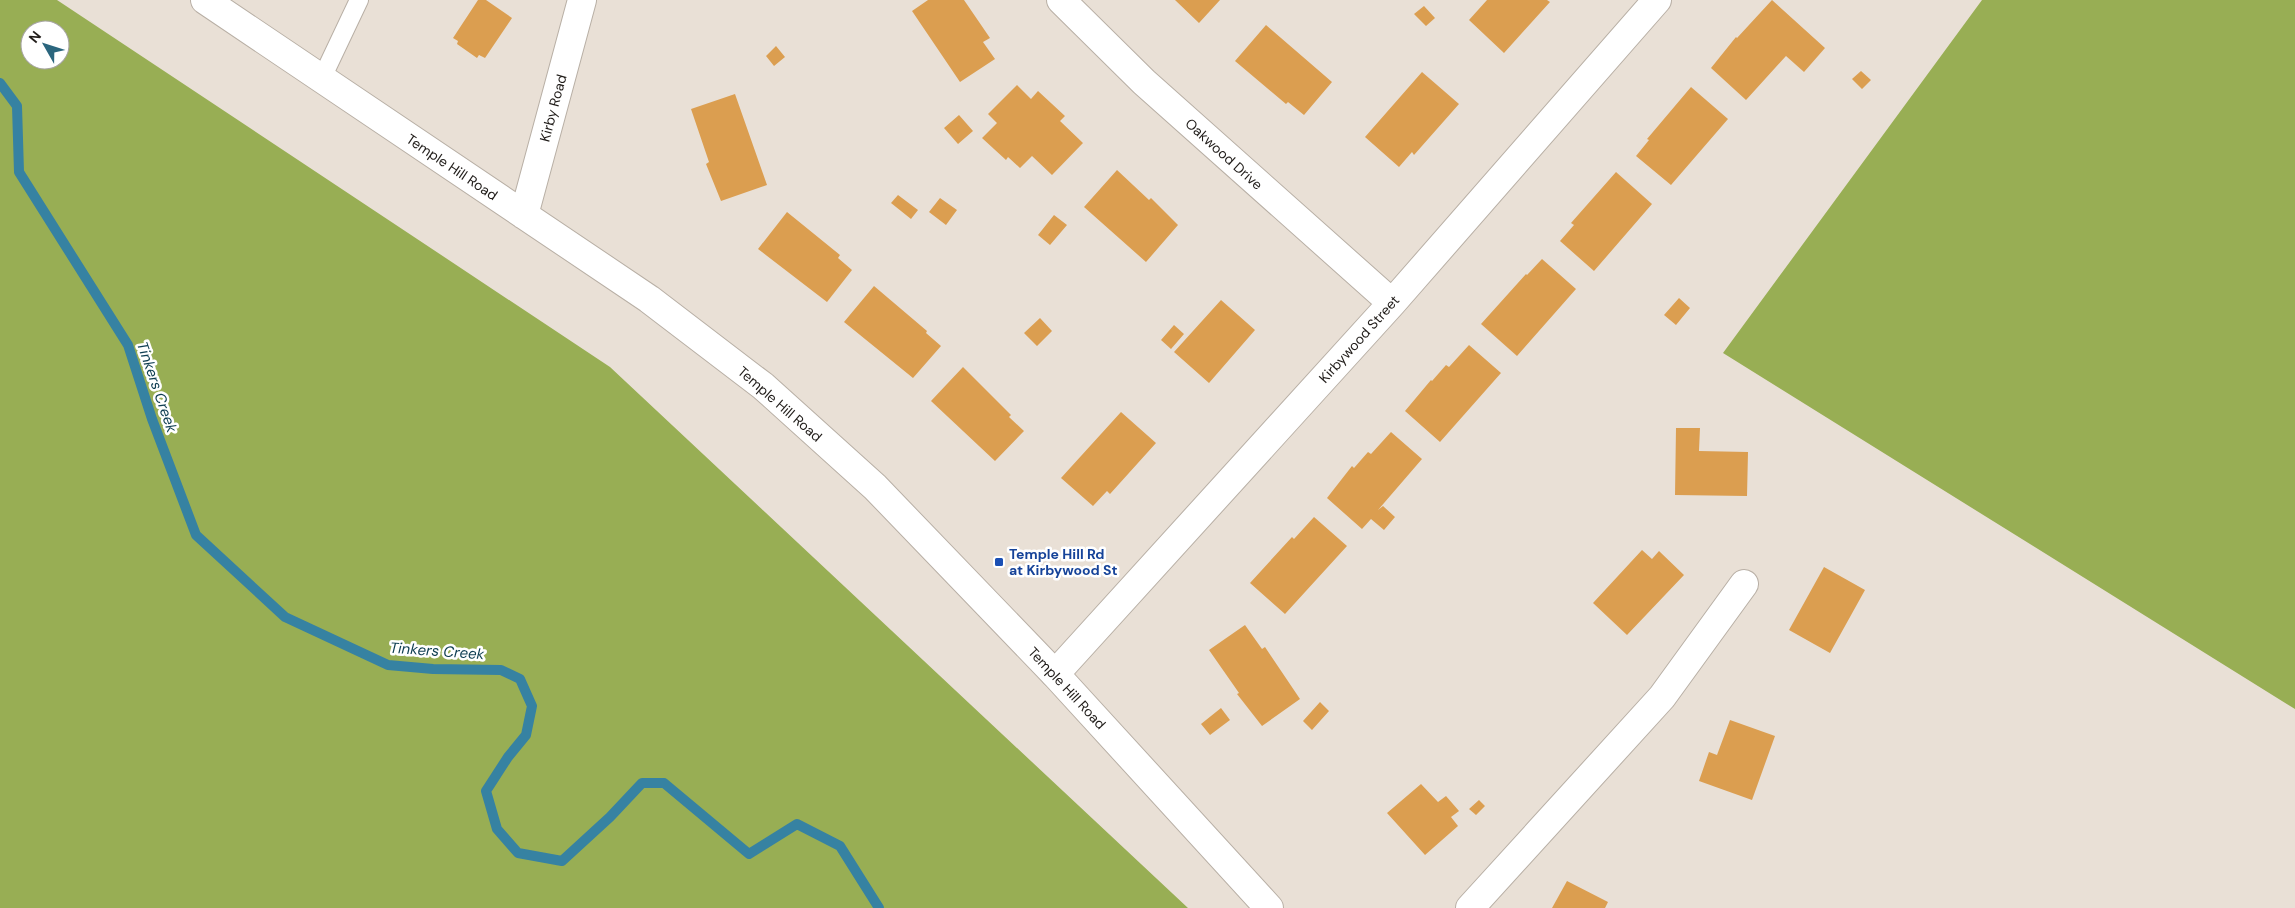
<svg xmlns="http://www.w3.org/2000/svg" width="2295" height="908" viewBox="0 0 2295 908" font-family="'DM Sans',sans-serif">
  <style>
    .forest { fill: #98ae54; fill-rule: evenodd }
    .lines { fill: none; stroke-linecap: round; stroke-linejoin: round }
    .stream { stroke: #3682a2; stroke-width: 10 }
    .building { fill: #db9e50 }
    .service-casing { stroke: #b8afa5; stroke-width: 20 }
    .minor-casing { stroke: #b8afa5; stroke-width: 30 }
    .secondary-casing { stroke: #b8afa5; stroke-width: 30 }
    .service { stroke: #fff; stroke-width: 18 }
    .minor { stroke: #fff; stroke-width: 28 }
    .secondary { stroke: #fff; stroke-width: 28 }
    .transit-dot { fill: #1a4fb4; stroke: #fff; stroke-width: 2 }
    .labels { text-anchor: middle; stroke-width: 5; stroke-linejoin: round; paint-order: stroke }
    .street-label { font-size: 14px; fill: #201c19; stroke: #fff }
    .transit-label { font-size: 14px; font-weight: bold; fill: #164399; stroke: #fff; text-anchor: start }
    .water-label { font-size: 15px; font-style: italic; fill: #0e3d51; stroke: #fff }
  </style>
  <rect width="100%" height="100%" fill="#e9e0d6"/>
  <path class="forest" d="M0 0H57L610 367 1188 908H0ZM30 30H60V60H30Z
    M1982 0H2295V709L1723 353Z"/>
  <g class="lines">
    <path class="stream" d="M0 83 17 106 19 172 128 345 152 419 196 535 285 617 388 665 433 669 501 670 520 679 532 706 526 735 508 757 486 791 497 829 518 853 562 861 610 817 642 783H664L749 854 797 824 840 846 879 908"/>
  </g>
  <path class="building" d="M478 0H486L512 18 485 58 479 55 477 58 457 44 458 41 453 38Z
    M928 0H964L990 38 983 42 995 59 960 82 912 11Z
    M1175 0H1220L1199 23Z
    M1487 0H1547L1550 2 1504 53 1469 20Z
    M1772 0 1825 48 1804 72 1786 56 1746 100 1711 68 1736 37 1737 38Z
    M1424 6 1435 18 1426 26 1414 14Z
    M1266 25 1332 82 1304 115 1288 102 1286 104 1235 61Z
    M776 46 785 57 774 66 766 56Z
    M1861 71 1871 80 1862 89 1852 79Z
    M1422 72 1459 104 1414 155 1412 152 1399 167 1365 137Z
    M1017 85 1031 99 1038 91 1065 116 1060 121 1083 143 1052 175 1032 156 1020 168 1008 157 1006 160 982 138 997 123 988 114Z
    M1691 87 1728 119 1671 185 1636 156 1649 140 1647 139Z
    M735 94 767 185 721 201 706 164 709 162 691 109Z
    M959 115 973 131 958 144 944 128Z
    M1117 170 1149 200 1151 198 1178 225 1146 262 1084 207Z
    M1616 172 1652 204 1594 271 1560 241 1574 225 1571 223Z
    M898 195 918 210 911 219 891 203Z
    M940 198 957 210 946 225 929 212Z
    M787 212 840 255 838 258 852 270 827 302 758 249Z
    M1054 215 1067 225 1050 245 1038 235Z
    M1542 259 1576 289 1517 356 1481 324 1526 274 1527 275Z
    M874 286 927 331 926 333 941 346 913 378 844 322Z
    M1679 298 1690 308 1676 325 1664 315Z
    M1221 300 1255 330 1209 383 1174 352Z
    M1040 318 1052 331 1037 346 1024 333Z
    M1174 325 1184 334 1171 349 1161 340Z
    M1469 345 1501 373 1440 442 1405 411 1431 380 1432 381 1446 365 1449 367Z
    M963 367 1011 415 1009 417 1024 431 995 461 931 401Z
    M1121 412 1156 443 1110 494 1107 491 1093 506 1061 478Z
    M1676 428H1700L1699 451 1748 452 1747 496 1675 495Z
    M1391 432 1422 459 1378 510 1383 506 1395 517 1384 530 1371 519 1362 529 1327 498 1352 466 1354 468 1368 452 1371 454Z
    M1314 517 1347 546 1285 614 1250 583 1292 537 1294 539Z
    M1642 550 1652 559 1659 551 1684 575 1627 635 1593 603Z
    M1824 567 1865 590 1830 653 1789 630Z
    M1245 625 1262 649 1265 647 1300 699 1262 726 1237 694 1239 693 1209 650Z
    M1320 702 1329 711 1312 730 1303 721Z
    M1221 708 1230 720 1210 735 1201 724Z
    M1730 720 1775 736 1752 800 1699 781 1709 752 1717 755Z
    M1421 784 1438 802 1446 796 1459 811 1451 817 1458 826 1425 855 1387 813Z
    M1479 800 1485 806 1476 815 1469 809Z
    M1567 881 1608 902 1605 908H1552Z"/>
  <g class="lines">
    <g class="service-casing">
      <path id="service" d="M322 78 359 0"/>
    </g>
    <g class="minor-casing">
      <path id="minor" d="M1061 0 1144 82 1392 303
        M1055 674 1392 303 1657 0
        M1470 908 1662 697 1744 584"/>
    </g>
    <g class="secondary-casing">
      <path id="secondary" d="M205 0 649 299 763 386 875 487 1055 674 1269 908
        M524 215 582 0"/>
    </g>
    <use href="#service" class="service"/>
    <use href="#minor" class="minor"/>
    <use href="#secondary" class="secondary"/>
  </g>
  <rect class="transit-dot" x="994" y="557" width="10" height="10" rx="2.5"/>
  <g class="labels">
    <g class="street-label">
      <text transform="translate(553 108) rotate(-75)" y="5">Kirby Road</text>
      <text transform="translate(1224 154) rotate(42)" y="5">Oakwood Drive</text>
      <text transform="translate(452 167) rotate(34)" y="5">Temple Hill Road</text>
      <text transform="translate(1359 339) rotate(-48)" y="5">Kirbywood Street</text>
      <text transform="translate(780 404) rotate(41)" y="5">Temple Hill Road</text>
      <text transform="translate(1067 688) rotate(47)" y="5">Temple Hill Road</text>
    </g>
    <g class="transit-label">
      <text x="1009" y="559">Temple Hill Rd<tspan x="1009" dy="16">at Kirbywood St</tspan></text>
    </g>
    <g class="water-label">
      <text transform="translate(157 387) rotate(71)" y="5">Tinkers Creek</text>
      <text transform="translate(437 651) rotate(4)" y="5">Tinkers Creek</text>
    </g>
  </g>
  <g transform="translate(45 45) rotate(309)"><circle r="24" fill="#ffffff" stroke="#a6a4a3"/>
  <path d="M0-4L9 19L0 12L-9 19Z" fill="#2b667e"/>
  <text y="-8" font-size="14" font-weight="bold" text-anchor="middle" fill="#201c19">N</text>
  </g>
</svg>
